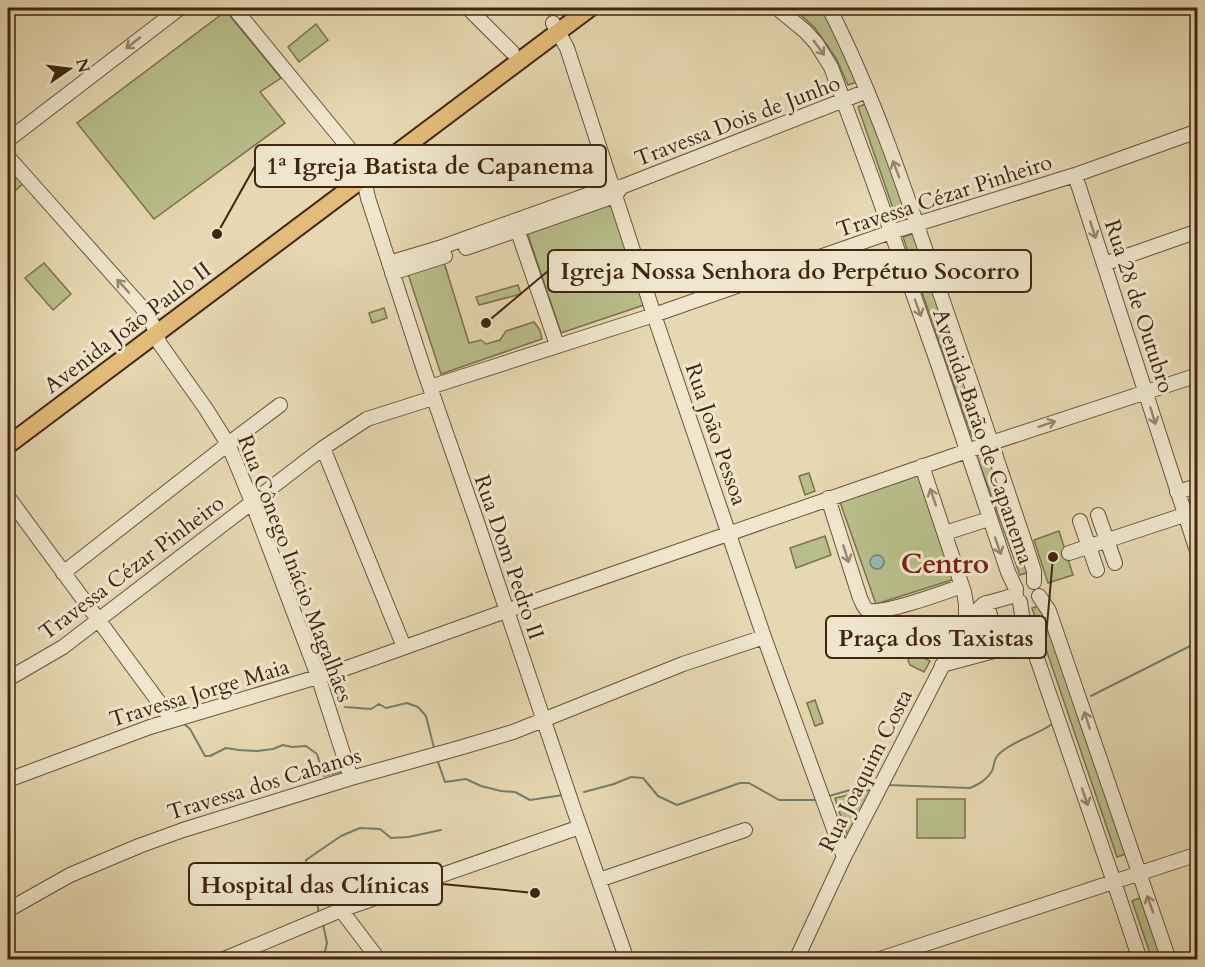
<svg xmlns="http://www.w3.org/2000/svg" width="1205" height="967" viewBox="0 0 1205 967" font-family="Cardo,serif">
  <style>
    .green { fill: #b8be8a; stroke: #7c724e; stroke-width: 1.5 }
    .water { fill: #96b9af; stroke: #747e70; stroke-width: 1.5 }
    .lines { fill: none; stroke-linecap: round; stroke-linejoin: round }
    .stream { stroke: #747e70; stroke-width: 2 }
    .minor-casing { stroke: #6a5239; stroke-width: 16 }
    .major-casing { stroke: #412511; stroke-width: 20 }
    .minor { stroke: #efe6cd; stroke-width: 14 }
    .major { stroke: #e3bc79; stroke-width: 16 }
    .oneway { stroke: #98866f }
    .labels { text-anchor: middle; stroke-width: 6; stroke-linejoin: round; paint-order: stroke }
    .street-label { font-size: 22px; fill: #412511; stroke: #efe6cd }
    .district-label { font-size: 28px; font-weight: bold; fill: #7a1f14; stroke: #efe6cd }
    .leader { fill: none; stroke: #412511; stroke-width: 2 }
    .callout-dot { fill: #412511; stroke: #efe6cd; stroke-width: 2 }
    .callout { fill: #efe6cd; stroke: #412511; stroke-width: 2 }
    .callout-label { font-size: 24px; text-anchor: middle; font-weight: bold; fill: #412511 }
  </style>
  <rect width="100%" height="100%" fill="#e6d8b2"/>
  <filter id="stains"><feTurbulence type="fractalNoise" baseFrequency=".00333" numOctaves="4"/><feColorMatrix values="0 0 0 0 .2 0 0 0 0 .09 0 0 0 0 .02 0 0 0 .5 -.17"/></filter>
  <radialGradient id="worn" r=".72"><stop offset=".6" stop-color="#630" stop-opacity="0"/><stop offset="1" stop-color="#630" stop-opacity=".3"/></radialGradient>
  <path class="green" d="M793 8H826L860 81 848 85 836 58 815 28Z
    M226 11 281 78 260 92 285 123 154 219 77 123Z
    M316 24 328 40 299 62 288 47Z
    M870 102 910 212 896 217 858 107Z
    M8 161 26 181 8 197Z
    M612 199 647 304 561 333 526 229Z
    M915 233 985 432 972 437 903 237Z
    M443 259 469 343 481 340 486 344 500 340 506 331 534 322 540 330 542 339 441 374 407 271Z
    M44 263 71 294 53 310 25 278Z
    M518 285 521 294 479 305 476 297Z
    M384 308 387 318 372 323 369 313Z
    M990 450 1032 571 1020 575 976 454Z
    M809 473 815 491 805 495 799 476Z
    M921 474 958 578 876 604 840 502Z
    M1059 531 1073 575 1048 583 1034 540Z
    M825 536 831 555 796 568 790 548Z
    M1044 604 1131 852 1117 857 1032 608Z
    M994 609 1004 643 961 655 958 649 981 614Z
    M911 652 930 661 924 672 910 665 908 660Z
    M815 700 823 723 815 726 807 703Z
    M874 789 850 834 847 833 845 830 835 798Z
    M917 799H965V838H917Z
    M1145 896 1167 959H1152L1132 901Z"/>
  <path class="water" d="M870 562a7 7 0 1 1 14 0a7 7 0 1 1-14 0Z"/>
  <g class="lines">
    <path class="stream" d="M1091 696 1198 642
      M345 707 371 709 379 704 386 708 407 703 418 707 426 716 434 748
      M183 723 190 729 205 756H210L226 748 239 750 257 751 273 749 283 745 292 747 306 746 317 754 324 776 343 771
      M437 759 445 782 466 779 481 786 501 791 515 792 530 800 563 795
      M887 785 970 788C979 784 987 780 992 771 995 765 993 759 999 754 1013 740 1036 736 1052 724
      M584 792 614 784 631 777 643 778 658 796 677 805 740 783H749L779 800H813L817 799
      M829 796 861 787 876 786
      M319 913 317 903 305 879 306 860 341 836 360 828 380 829 391 838 408 837 441 830
      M323 924 327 943 323 960"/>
    <g class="minor-casing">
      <path id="minor" d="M234 8 348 147 361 165 368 198 425 373 476 519 574 810 627 960
        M468 8 512 52
        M777 8 805 31 816 43 831 67 872 178 937 361 1008 572 1016 589
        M829 8C873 94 904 186 935 278 965 365 995 453 1024 540L1034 571V582
        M553 23 567 48 654 315 764 637 844 857
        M8 140 180 8
        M8 157 146 312 153 325 160 344 206 409 228 444 241 475 252 502 318 676 351 778
        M1075 175 1198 554
        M515 223 557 345
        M466 248 615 196 620 189
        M389 263 439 248 612 186 621 187 867 91
        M1104 264 1198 231
        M392 273 445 256
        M430 387 654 315 891 232 1075 175 1198 131
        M323 448 404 647
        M922 466 964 592 966 604V620
        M1177 492 1198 486
        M8 497 172 720
        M828 498 860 598C862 602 864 608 867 610 877 617 948 591 962 586
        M1098 515 1115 563
        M1080 521 1097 570
        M945 533 989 519
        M1069 553 1184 515
        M63 573 228 444 280 405
        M1039 596 1049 611 1169 960
        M1020 602 1022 615 1114 882 1140 960
        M986 603 1001 649
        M942 665 1031 641
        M8 679 63 647 323 448 367 419 433 398
        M8 780 150 727 341 670 506 611 967 451 1198 375
        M599 880 745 830
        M8 910 70 875 139 846 183 830 351 778 459 748 513 732 683 664 764 637
        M341 910 379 960
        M222 960 341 910 580 827
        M796 960 844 857 966 620 984 604 1016 595
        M877 960 1198 854"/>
    </g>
    <g class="major-casing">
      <path id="major" d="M8 445 590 8"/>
    </g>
    <use href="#minor" class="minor"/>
    <use href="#major" class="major"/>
  </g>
  <defs><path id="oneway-shaft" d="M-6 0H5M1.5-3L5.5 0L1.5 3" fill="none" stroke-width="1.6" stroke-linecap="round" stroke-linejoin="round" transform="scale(1.5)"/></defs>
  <g class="oneway">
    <use href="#oneway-shaft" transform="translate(133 43) rotate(142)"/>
    <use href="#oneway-shaft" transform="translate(819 48) rotate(54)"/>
    <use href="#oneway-shaft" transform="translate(896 169) rotate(-111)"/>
    <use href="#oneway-shaft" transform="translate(1093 230) rotate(72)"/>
    <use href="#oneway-shaft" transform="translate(123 286) rotate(-132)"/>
    <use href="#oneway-shaft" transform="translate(918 308) rotate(70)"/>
    <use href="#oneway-shaft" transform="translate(1153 416) rotate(73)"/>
    <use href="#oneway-shaft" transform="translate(1047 424) rotate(-18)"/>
    <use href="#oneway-shaft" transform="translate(933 497) rotate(-109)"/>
    <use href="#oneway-shaft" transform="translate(998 546) rotate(71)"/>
    <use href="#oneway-shaft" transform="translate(846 554) rotate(72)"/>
    <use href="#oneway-shaft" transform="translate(1087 720) rotate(-108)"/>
    <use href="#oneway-shaft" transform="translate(1085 797) rotate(71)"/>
    <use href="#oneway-shaft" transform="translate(1150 904) rotate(-110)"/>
  </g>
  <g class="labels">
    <g class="street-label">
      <text transform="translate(737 120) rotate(-21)" y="8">Travessa Dois de Junho</text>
      <text transform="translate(944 195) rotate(-18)" y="8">Travessa Cézar Pinheiro</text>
      <text transform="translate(1140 306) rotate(72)" y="8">Rua 28 de Outubro</text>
      <text transform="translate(127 327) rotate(-37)" y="8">Avenida João Paulo II</text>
      <text transform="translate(717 434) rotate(71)" y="8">Rua João Pessoa</text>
      <text transform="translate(984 436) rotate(71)" y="8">Avenida Barão de Capanema</text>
      <text transform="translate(510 557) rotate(71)" y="8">Rua Dom Pedro II</text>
      <text transform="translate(131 567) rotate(-37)" y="8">Travessa Cézar Pinheiro</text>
      <text transform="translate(296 568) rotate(69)" y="8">Rua Cônego Inácio Magalhães</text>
      <text transform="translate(199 692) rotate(-17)" y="8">Travessa Jorge Maia</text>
      <text transform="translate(865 770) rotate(-63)" y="8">Rua Joaquim Costa</text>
      <text transform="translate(264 783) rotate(-17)" y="8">Travessa dos Cabanos</text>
    </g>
    <g class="district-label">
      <text x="945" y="573">Centro</text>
    </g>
  </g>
  <path class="leader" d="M217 234L255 166M486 323L548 271M1053 557L1046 637M535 893L442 884"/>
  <g class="callout-dot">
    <circle cx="217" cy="234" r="6"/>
    <circle cx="486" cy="323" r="6"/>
    <circle cx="1053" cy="557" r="6"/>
    <circle cx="535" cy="893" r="6"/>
  </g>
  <g class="callout">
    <rect x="255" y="145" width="351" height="42" rx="6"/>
    <rect x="548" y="250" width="483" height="42" rx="6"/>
    <rect x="826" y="616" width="220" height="42" rx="6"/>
    <rect x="189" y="863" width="253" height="42" rx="6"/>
  </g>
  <g class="callout-label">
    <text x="430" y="174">1ª Igreja Batista de Capanema</text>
    <text x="790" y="279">Igreja Nossa Senhora do Perpétuo Socorro</text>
    <text x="936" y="646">Praça dos Taxistas</text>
    <text x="315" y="893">Hospital das Clínicas</text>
  </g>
  <rect width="1205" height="967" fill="none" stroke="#e6d8b2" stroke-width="30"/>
  <rect x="9" y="9" width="1187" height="949" fill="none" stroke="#412511" stroke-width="3"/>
  <rect x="15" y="15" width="1175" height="937" fill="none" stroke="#412511" stroke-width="1.5"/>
  <g transform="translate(69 69) rotate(76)" stroke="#efe6cd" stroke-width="4.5" paint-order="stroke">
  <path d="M0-4.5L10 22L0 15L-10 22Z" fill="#412511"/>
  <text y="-9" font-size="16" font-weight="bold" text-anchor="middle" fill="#412511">N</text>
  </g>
  <rect width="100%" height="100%" filter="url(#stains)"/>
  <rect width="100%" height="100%" fill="url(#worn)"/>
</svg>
